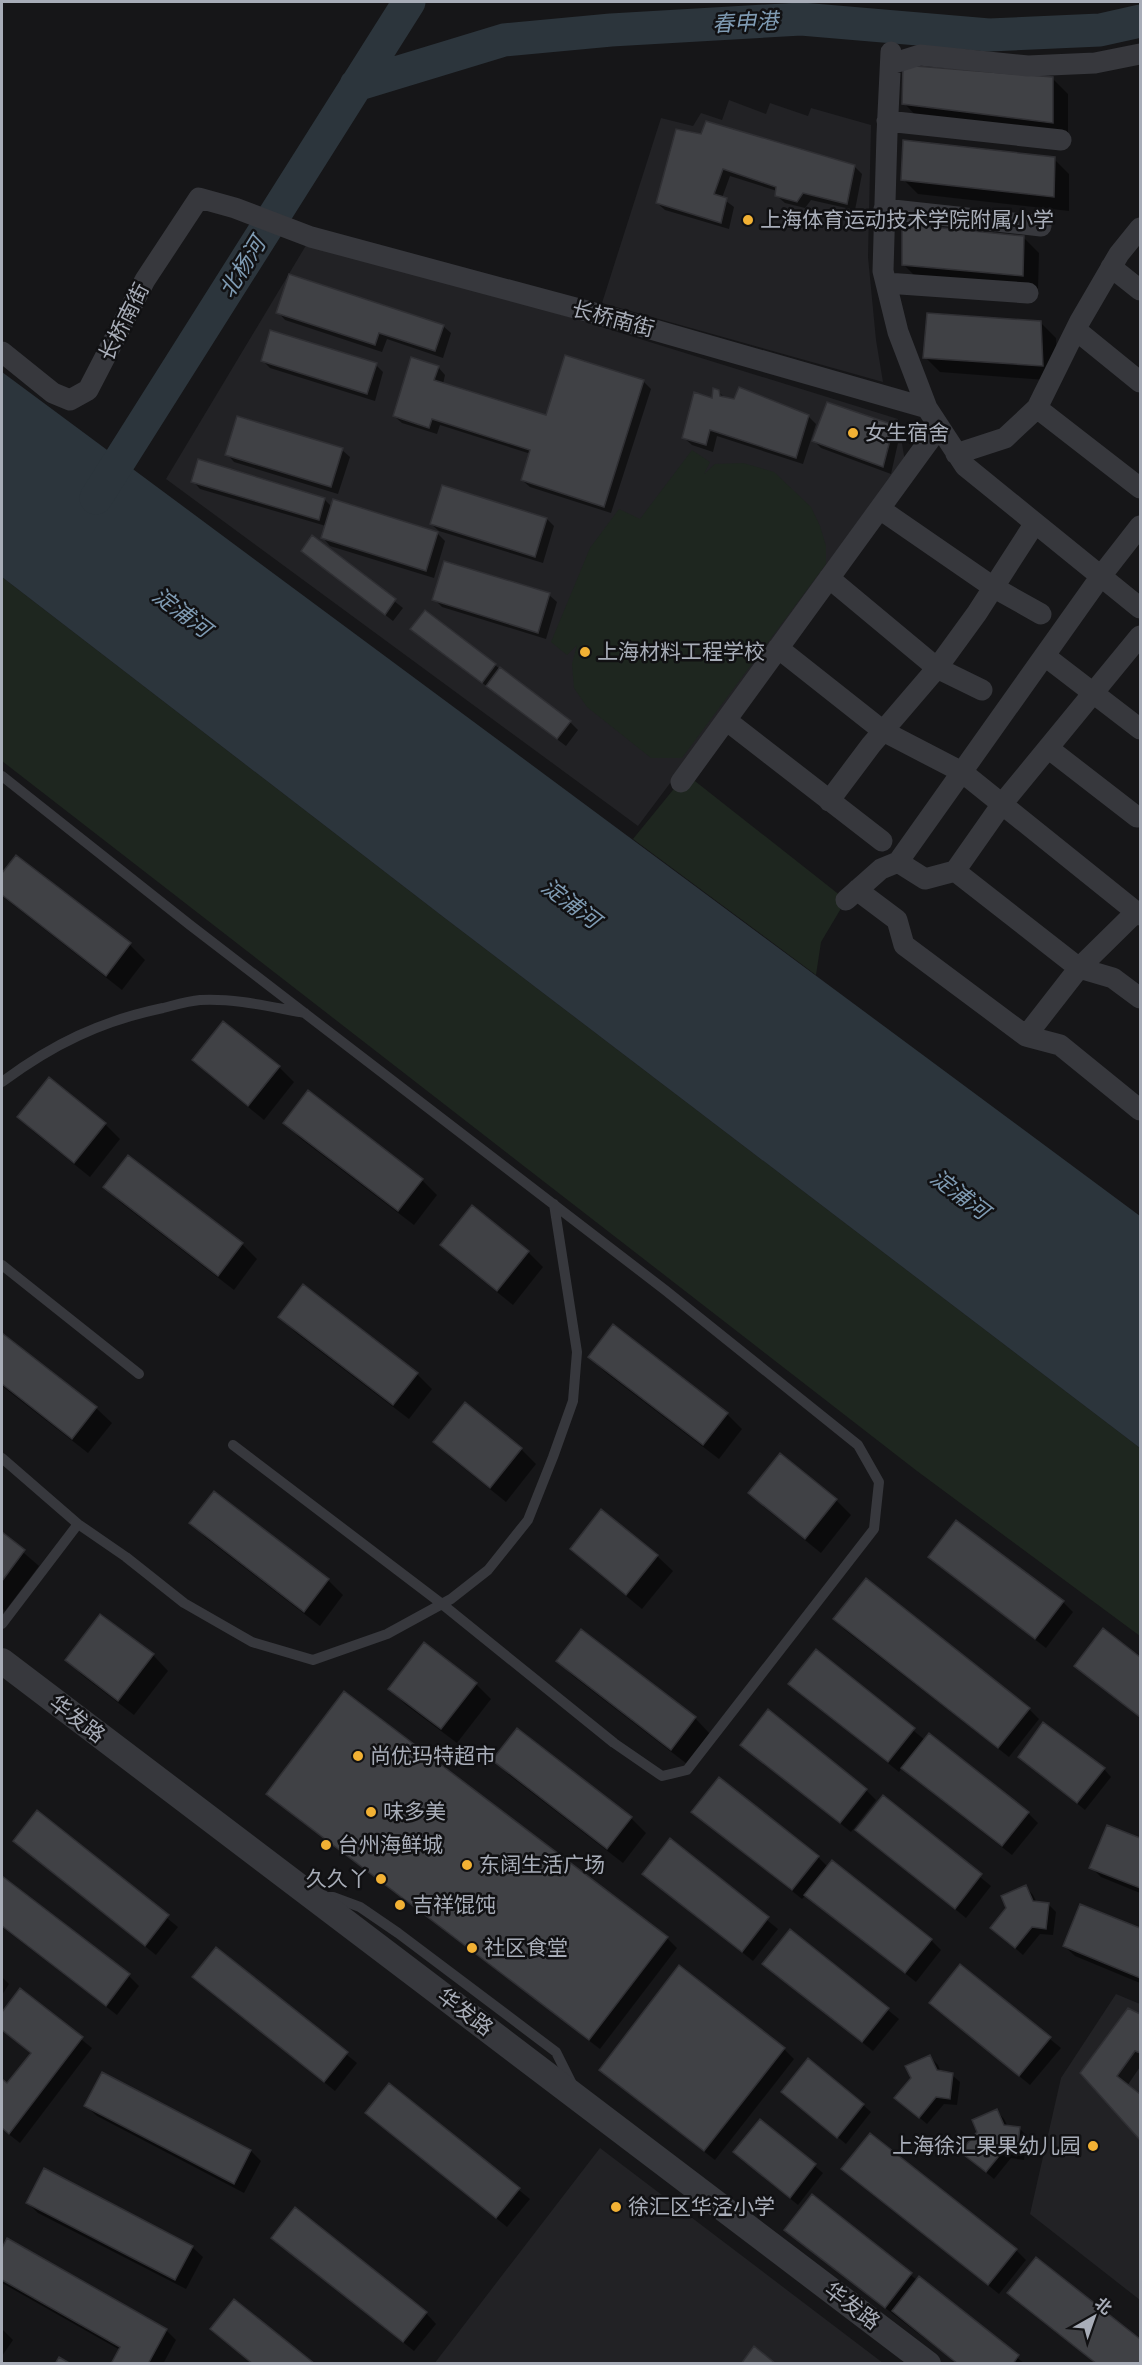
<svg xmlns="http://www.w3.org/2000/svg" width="1142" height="2365" viewBox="0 0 1142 2365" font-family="Helvetica,'Noto Sans SC',sans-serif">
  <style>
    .built { fill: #222225 }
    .green { fill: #1e261f }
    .water { fill: #2c353c }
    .shadow { fill: #0007 }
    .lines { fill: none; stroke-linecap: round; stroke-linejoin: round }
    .river { stroke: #2c353c; stroke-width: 33 }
    .building { fill: #404145; stroke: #303034; stroke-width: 1.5 }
    .service { stroke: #37383d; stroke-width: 10 }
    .minor { stroke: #37383d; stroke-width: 21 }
    .tertiary { stroke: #37383d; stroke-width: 26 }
    .poi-dot { fill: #f2b134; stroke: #111113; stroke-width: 2 }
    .labels { text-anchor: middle; stroke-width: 5; stroke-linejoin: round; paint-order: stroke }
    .poi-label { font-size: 21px; fill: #a8adb8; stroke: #111113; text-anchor: start }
    .street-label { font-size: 21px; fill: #a8adb8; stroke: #111113 }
    .water-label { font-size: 22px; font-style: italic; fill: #7f9bb3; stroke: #111113 }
  </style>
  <rect width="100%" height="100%" fill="#161618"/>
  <path class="built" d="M729 100 766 114 770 103 808 116 811 108 871 125 868 257 876 340 883 382 602 303 661 118 693 126 701 113 722 120Z
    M311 237 898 419 906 468 638 826 166 479Z
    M1116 1994 1140 2004V2300L1030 2214 1061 2078Z
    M600 2148 883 2363 434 2364Z"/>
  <path class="green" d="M692 450 710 462 704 474 715 464 743 463 774 472 811 507 820 526 826 546V564L682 758H651L587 707 574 688 572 664 577 645 567 655 551 642 590 548 619 509 640 519Z
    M2 577 446 919 1140 1448V1636L917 1471 2 761Z
    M686 774 846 900 821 942 816 975 633 839Z"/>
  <path class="water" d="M2 372 1140 1216V1448L446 919 2 577Z"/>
  <path class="shadow" d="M1053 79 1068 94V137L919 119 904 103Z
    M677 131 854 166 862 174 855 210 811 200 805 208 785 203 777 196V191L730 176 722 198 734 207 729 229 665 210 657 203Z
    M1054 159 1069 174V211L918 194 903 179Z
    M1024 238 1039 253 1038 290 919 280 903 264Z
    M278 312 443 326 451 333 443 358 387 339 382 352 285 320Z
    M1041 323 1056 338 1058 381 940 372 925 357Z
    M262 360 376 365 383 372 375 401 270 368Z
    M438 367 445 375 443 384 547 417 643 381 651 389 611 513 530 487 522 480 531 454 440 425 437 434 402 423 394 416Z
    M718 391 725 398 808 416 816 424 803 464 717 436 713 452 692 445 684 438 714 400Z
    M893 426 900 434 891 474 821 448 813 440Z
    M342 450 350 457 338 494 234 462 227 454Z
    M193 481 324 499 332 507 334 501 438 534 445 541 434 578 330 546 323 538 326 526 200 489Z
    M547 519 554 526 543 563 439 531 431 524Z
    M313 537 403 608 393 621 303 551Z
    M549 595 557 602 546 639 442 607 434 599Z
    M425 612 570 722 578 730 566 746 420 636Z
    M16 857 130 945 145 960 122 990 2 896V876Z
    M223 1023 279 1067 294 1082 264 1120 209 1075 194 1060Z
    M19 1117 105 1124 120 1139 90 1177 34 1132Z
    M285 1123 422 1180 437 1195 414 1225 300 1138Z
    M129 1157 242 1244 257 1259 234 1290 120 1202 105 1187Z
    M442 1245 528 1252 543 1267 513 1305 457 1260Z
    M280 1316 417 1374 432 1389 409 1419 295 1332Z
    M2 1335 96 1408 112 1423 88 1453 2 1386Z
    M590 1357 727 1414 742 1429 719 1459 605 1372Z
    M435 1442 521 1449 536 1464 506 1502 450 1457Z
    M215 1493 328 1580 343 1595 320 1626 206 1538 191 1523Z
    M750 1493 836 1500 851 1515 821 1553 765 1508Z
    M601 1511 657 1556 673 1571 642 1609 587 1564 572 1549Z
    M2 1534 39 1566 5 1611 2 1608Z
    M930 1557 1063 1602 1073 1612 1046 1648 940 1567Z
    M835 1619 1029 1709 1039 1719 1009 1757 845 1630Z
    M1103 1631 1140 1659V1717L1076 1666Z
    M816 1651 925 1740 1028 1813 1038 1823 1012 1855 913 1778 902 1767 899 1772 790 1684Z
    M153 1655 168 1671 134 1715 82 1675 67 1660Z
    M558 1661 695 1718 710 1734 687 1764 573 1676Z
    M476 1684 491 1699 457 1743 405 1704 390 1689Z
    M742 1745 866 1790 876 1800 851 1832Z
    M1020 1757 1104 1769 1111 1777 1085 1810Z
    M494 1760 631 1818 646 1833 623 1863 509 1775Z
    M268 1793 667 1938 677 1948 600 2049 278 1804Z
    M883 1797 991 1886 966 1918 857 1830Z
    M693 1812 818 1857 828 1867 931 1940 941 1950 916 1982 806 1895 802 1899Z
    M38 1813 178 1927 156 1955 25 1851Z
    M1108 1827 1140 1840V1893L1101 1877 1091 1867Z
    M670 1841 778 1929 753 1961 644 1874Z
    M2 1878 129 1976 139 1986 117 2015 2 1927Z
    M1026 1887 1033 1895 1037 1903 1048 1904 1056 1912 1053 1935 1040 1934 1023 1955 992 1928Z
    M1081 1906 1140 1930V1983L1075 1956 1064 1946Z
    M790 1931 899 2019 873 2051 764 1964Z
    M217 1949 357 2063 335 2091 194 1977Z
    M960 1966 1061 2048 1030 2085 931 2003Z
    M2 1977 9 1984 2 1995Z
    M20 1990 92 2048 20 2143 2 2129V2080L8 2085 32 2054 2 2030V2014Z
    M1128 2010 1140 2016V2067L1127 2086 1140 2096V2137L1082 2073Z
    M784 2049 794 2059 715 2160 611 2080 601 2070Z
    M930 2057 938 2065 941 2073 952 2075 960 2082 957 2105 944 2104 927 2124 896 2098Z
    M389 2085 530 2199 507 2227 367 2113Z
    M791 2099 863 2105 871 2112 846 2144Z
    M86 2106 251 2151 261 2161 244 2193 97 2116Z
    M997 2111 1004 2119 1008 2127 1019 2128 1027 2136 1024 2160 1011 2158 994 2179 970 2159 979 2132Z
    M761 2121 823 2173 798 2205 743 2160Z
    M843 2169 1016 2250 1026 2260 999 2294Z
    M812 2196 918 2281 920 2278 1025 2364H958L797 2240Z
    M28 2203 192 2247 203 2257 186 2289 38 2213Z
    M273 2238 426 2313 436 2324 414 2351Z
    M8 2240 166 2330 176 2340 163 2364H112L120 2350 2 2283V2251Z
    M2 2329 13 2340 2 2356Z"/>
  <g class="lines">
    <path class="river" d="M356 85 504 40 611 30 801 19 989 35 1100 30 1140 21
      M96 498 409 2"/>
  </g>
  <path class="building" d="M903 65 1053 77V123L902 104Z
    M706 121 855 165 847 204 803 193 797 202 775 196 776 187 723 169 714 194 727 198 721 223 656 203 676 129 701 134Z
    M903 140 1055 157 1054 197 901 180Z
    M902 224 1024 236 1023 276 902 265Z
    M289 274 444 325 435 351 379 333 375 345 276 313Z
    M927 313 1041 321 1043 366 923 358Z
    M270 330 377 363 367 394 261 361Z
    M565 355 644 380 604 507 521 480 530 450 432 419 429 428 393 416 411 357 439 366 434 380 546 415Z
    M739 387 809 415 796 458 710 430 706 445 682 438 694 392 712 398 713 388 719 390 720 396 734 399Z
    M827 402 894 425 883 467 812 441Z
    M237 416 343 448 331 487 225 455Z
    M198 459 325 498 319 520 191 482Z
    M442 485 547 518 535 557 430 524Z
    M333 499 438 532 426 571 321 538Z
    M312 535 396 599 385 615 301 551Z
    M444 561 550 593 538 633 432 600Z
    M425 610 496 664 482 683 410 629Z
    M500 667 571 721 557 739 486 686Z
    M16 855 131 943 106 976 2 895V873Z
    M223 1021 280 1066 248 1106 192 1060Z
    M49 1077 106 1123 74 1163 17 1117Z
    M308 1090 423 1179 398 1211 283 1123Z
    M128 1155 243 1243 218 1276 103 1187Z
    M472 1205 529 1251 497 1291 440 1245Z
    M303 1284 418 1373 393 1405 278 1317Z
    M613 1324 728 1413 703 1445 588 1357Z
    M2 1333 97 1407 72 1439 2 1384Z
    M465 1402 522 1448 490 1488 433 1442Z
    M780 1453 837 1499 805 1539 748 1493Z
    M214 1491 329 1579 304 1612 189 1523Z
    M601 1509 658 1555 626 1595 570 1549Z
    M956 1520 1064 1601 1035 1639 928 1557Z
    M2 1532 25 1550 2 1581Z
    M866 1578 1030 1708 998 1748 833 1619Z
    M100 1614 154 1654 118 1701 65 1660Z
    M1103 1628 1140 1657V1717L1074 1666Z
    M581 1629 696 1717 671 1750 556 1661Z
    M424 1642 477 1683 441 1729 388 1689Z
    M816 1649 915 1728 888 1762 788 1684Z
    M344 1691 668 1937 589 2040 266 1794Z
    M768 1709 867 1789 840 1823 740 1745Z
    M1043 1722 1105 1768 1077 1803 1018 1757Z
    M517 1728 632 1817 607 1849 492 1760Z
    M929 1733 1029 1812 1002 1846 901 1768Z
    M719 1777 819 1856 792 1890 691 1812Z
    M883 1795 982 1874 955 1909 855 1830Z
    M37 1810 169 1915 145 1946 13 1841Z
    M1107 1825 1140 1838V1888L1089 1868Z
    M670 1838 769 1917 742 1952 642 1874Z
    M832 1860 932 1939 905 1973 804 1895Z
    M2 1876 130 1974 106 2006 2 1926Z
    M1026 1885 1033 1901 1049 1903 1046 1929 1032 1927 1015 1948 990 1928 1006 1908 1001 1896Z
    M1080 1904 1140 1928V1978L1063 1946Z
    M790 1929 889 2008 862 2042 762 1964Z
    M216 1947 348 2052 324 2082 192 1977Z
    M960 1964 1051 2037 1019 2076 929 2003Z
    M679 1965 785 2048 704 2151 599 2070Z
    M20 1988 83 2037 9 2134 2 2128V2079L7 2083 31 2053 2 2030V2012Z
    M1128 2008 1140 2014V2053L1135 2051 1117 2076 1140 2094V2140L1080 2073Z
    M930 2055 937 2070 953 2073 950 2099 936 2097 919 2118 894 2098 911 2078 905 2066Z
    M808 2058 864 2104 837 2138 781 2092Z
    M102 2072 251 2150 234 2184 84 2106Z
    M389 2083 520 2188 496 2218 365 2113Z
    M997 2109 1004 2125 1020 2127 1017 2153 1003 2151 986 2172 960 2152 977 2132 972 2120Z
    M760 2119 816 2164 790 2198 733 2152Z
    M870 2133 1017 2249 988 2285 841 2169Z
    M44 2168 193 2246 175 2280 26 2203Z
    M812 2194 912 2273 885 2308 784 2230Z
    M295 2207 427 2312 403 2342 271 2238Z
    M7 2238 167 2329 148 2364H111L120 2347 2 2280V2248Z
    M1036 2257 1140 2339V2364H1097L1007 2293Z
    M919 2276 1019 2355 1013 2364H958L892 2311Z
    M234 2299 315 2364H253L210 2329Z
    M754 2346 776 2364H741Z
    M59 2357 71 2364H55Z"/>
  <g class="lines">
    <path class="service" d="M2 776 190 925 665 1290 858 1445 879 1482 874 1529 687 1770 662 1776 614 1743 442 1604 233 1445
      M2 1082C53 1044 101 1021 163 1008 175 1005 188 1001 200 1000 235 998 271 1007 305 1013
      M2 1265 139 1374
      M2 1458 78 1524 126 1557 184 1603 252 1642 313 1660 387 1634 451 1599 488 1570 528 1520 553 1457 573 1401 577 1352 554 1204
      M2 1624 78 1524
      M323 1897H333L360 1907 398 1933 556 2052 574 2088"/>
    <path class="minor" d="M891 52 887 134 883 271 898 332 927 408 965 466 1140 608
      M891 64 920 55 1028 66 1095 63 1140 54
      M887 121 1061 140
      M884 209 1041 226
      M1111 267 1140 290
      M886 283 1028 293
      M1076 330 1140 382
      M2 352 53 393 70 400 88 390 145 280 199 198 235 208 311 237 616 319 927 408
      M1037 408 1140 488
      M956 454 1005 438 1037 408 1080 321 1119 254 1140 228
      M880 509 993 587 1041 614
      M829 578 937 668 982 690
      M778 648 883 731 962 772 1140 915
      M1045 656 1140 729
      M726 720 882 841
      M1048 748 1137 817
      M681 782 939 427
      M829 801 871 745 937 668 977 613 1035 523
      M898 862 925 879 955 871 1079 968 1113 978 1140 998
      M955 871 1002 804 1140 636
      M857 890 897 920 904 945 1026 1036 1060 1045 1140 1110
      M846 900 881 869 898 862 1101 576 1140 526
      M1026 1036 1079 968 1136 912"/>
    <path class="tertiary" d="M2 1661 928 2364"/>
  </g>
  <g class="poi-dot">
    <circle cx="748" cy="220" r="6"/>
    <circle cx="853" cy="433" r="6"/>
    <circle cx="585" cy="652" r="6"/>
    <circle cx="358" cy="1756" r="6"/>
    <circle cx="371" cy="1812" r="6"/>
    <circle cx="326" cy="1845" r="6"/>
    <circle cx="467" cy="1865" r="6"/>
    <circle cx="381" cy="1879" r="6"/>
    <circle cx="400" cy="1905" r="6"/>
    <circle cx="472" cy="1948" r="6"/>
    <circle cx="1093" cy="2146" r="6"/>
    <circle cx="616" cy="2207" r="6"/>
  </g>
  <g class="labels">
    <g class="poi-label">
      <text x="760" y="227">上海体育运动技术学院附属小学</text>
      <text x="865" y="440">女生宿舍</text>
      <text x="597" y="659">上海材料工程学校</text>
      <text x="370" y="1763">尚优玛特超市</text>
      <text x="383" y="1819">味多美</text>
      <text x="338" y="1852">台州海鲜城</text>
      <text x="479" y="1872">东阔生活广场</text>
      <text x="369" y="1886" text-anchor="end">久久丫</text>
      <text x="412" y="1912">吉祥馄饨</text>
      <text x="484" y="1955">社区食堂</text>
      <text x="1081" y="2153" text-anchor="end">上海徐汇果果幼儿园</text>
      <text x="628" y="2214">徐汇区华泾小学</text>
    </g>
    <g class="street-label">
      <text transform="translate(613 319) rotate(15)" y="7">长桥南街</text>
      <text transform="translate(124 322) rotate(-63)" y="7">长桥南街</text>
      <text transform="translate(77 1719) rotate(37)" y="7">华发路</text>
      <text transform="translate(465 2012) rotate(37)" y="7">华发路</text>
      <text transform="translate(852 2306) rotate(37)" y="7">华发路</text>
    </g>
    <g class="water-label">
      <text transform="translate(745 22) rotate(-3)" y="8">春申港</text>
      <text transform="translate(242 267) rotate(-58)" y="8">北杨河</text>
      <text transform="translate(182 612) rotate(37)" y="8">淀浦河</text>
      <text transform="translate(571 903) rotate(37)" y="8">淀浦河</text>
      <text transform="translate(960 1194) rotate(37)" y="8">淀浦河</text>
    </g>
  </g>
  <rect width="1142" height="2365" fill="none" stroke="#a8adb8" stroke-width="6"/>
  <g transform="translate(1094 2317) rotate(40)" stroke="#111113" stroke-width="4.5" paint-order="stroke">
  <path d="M0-4.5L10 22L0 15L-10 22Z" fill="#a8adb8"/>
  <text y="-9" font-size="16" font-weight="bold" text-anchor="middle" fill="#a8adb8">北</text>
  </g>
</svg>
